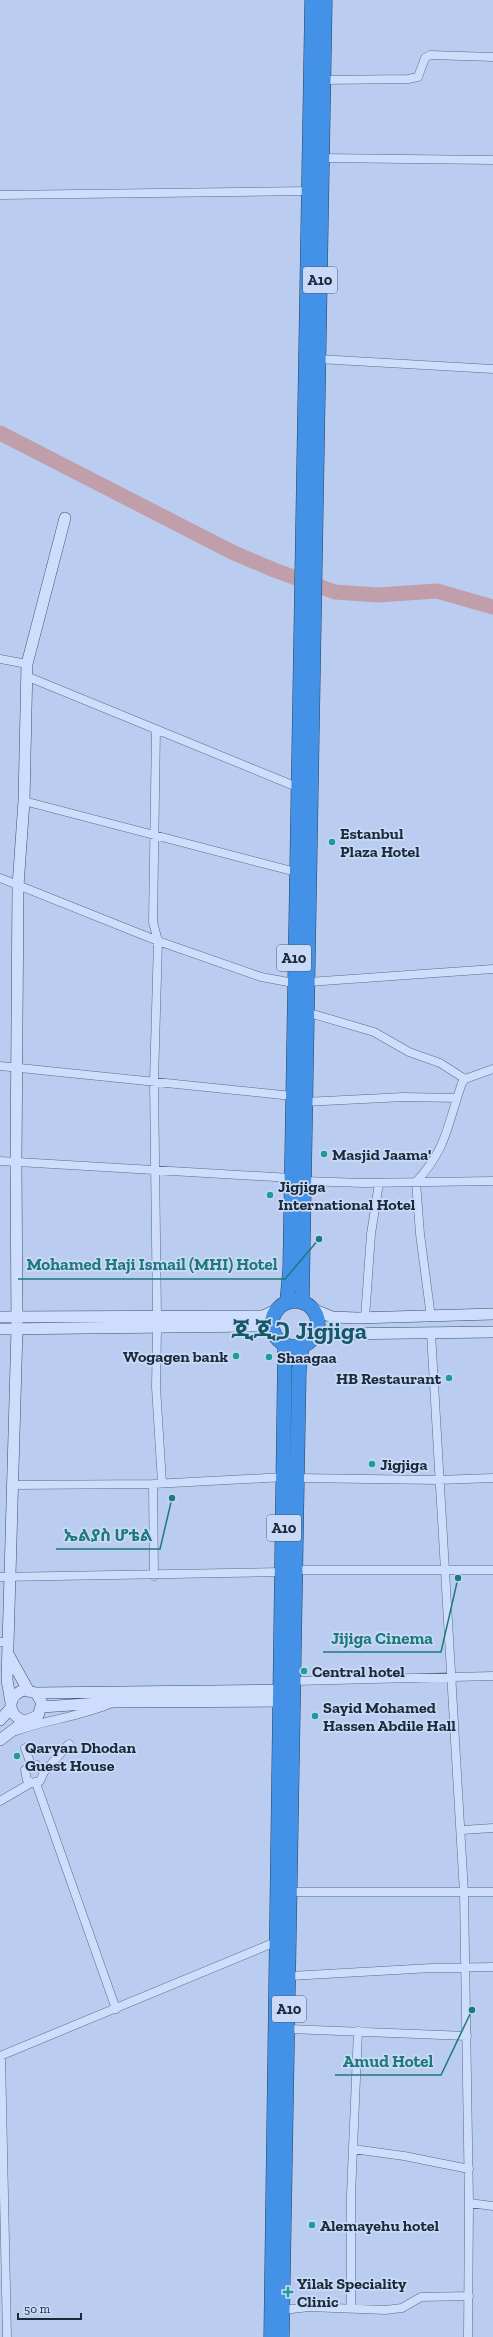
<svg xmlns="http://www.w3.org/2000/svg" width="493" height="2337" viewBox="0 0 493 2337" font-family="'Zilla Slab','Noto Sans Ethiopic',serif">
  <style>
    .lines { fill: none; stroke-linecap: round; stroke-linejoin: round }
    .river { stroke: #c19faa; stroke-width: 15 }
    .street-casing { stroke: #546e89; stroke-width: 9 }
    .secondary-casing { stroke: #37526a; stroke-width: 12 }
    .highway-casing { stroke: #294255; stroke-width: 15 }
    .street { stroke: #ceddfb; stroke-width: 8 }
    .secondary { stroke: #ceddfb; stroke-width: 11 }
    .highway { stroke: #4392e8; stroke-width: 14 }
    .poi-dot { fill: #1f9c96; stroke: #cad9f8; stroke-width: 1.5 }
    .labels { text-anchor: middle; stroke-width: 3.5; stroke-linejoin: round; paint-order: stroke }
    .shield { fill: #cad9f8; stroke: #4f5e70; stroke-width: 1 }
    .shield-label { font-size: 15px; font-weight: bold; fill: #1a2a36 }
    .poi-label { font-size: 16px; font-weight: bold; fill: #1a2a36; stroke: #cad9f8; text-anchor: start }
    .town-label { font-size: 24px; font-weight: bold; fill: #165866; stroke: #cad9f8 }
    .leader { fill: none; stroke: #1e7a79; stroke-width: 1.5 }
    .callout-dot { fill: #1e7a79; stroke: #cad9f8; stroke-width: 1.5 }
    .callout-label { font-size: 17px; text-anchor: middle; font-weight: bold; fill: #1e7a79; stroke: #cad9f8; stroke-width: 3.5; stroke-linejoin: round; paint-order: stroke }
  </style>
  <rect width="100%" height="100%" fill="#bacdf1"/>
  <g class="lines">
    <path class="river" d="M0 433 232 552 274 570 335 592 378 595 437 591 493 607"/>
    <g class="street-casing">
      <path id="street" d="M324 80 408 79 418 77 425 58 430 55 493 57
        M320 158 493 160
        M0 195 308 191
        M318 359 493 369
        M0 659 27 664
        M26 676 297 787
        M156 730 153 922 158 941 154 1081 157 1317
        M24 801 296 872
        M0 878 158 941 261 977 294 983 493 969
        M306 1012 374 1032 409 1052 440 1063 465 1079
        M0 1066 292 1096
        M304 1102 404 1097 457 1098
        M0 1161 291 1178
        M303 1181 364 1183 493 1181
        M431 1317 420 1234 416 1182C448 1147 447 1125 462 1083L465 1079 493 1069
        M365 1318 371 1234 379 1183
        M157 1329 156 1387 162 1483
        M431 1333 464 1893 469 2203 468 2337
        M298 1478 438 1480 493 1478
        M153 1484 154 1576
        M12 1485 153 1484 285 1477
        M297 1570H493
        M0 1577 283 1572
        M0 1642H8
        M295 1681 493 1676
        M16 1731C46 1720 77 1717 107 1705
        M25 1748 31 1765
        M44 1772 69 1744
        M36 1783 116 2009
        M0 1801 31 1783 40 1781 44 1772 37 1765H31L25 1770 27 1780 31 1783
        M462 1830 493 1828
        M292 1892H493
        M290 1976 432 1968 493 1967
        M289 2029 467 2036
        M0 2056 278 1941
        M1 2056 7 2337
        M353 2149 404 2156 469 2169
        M469 2203 493 2206
        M351 2308V2195L358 2031
        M283 2310 309 2307 385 2310 402 2308 421 2297 469 2296"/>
    </g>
    <g class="secondary-casing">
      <path id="secondary" d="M313 1309 332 1317 357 1318 493 1314
        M0 1317 263 1316 278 1309
        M0 1329 263 1326 275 1333
        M314 1336 332 1334 493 1332
        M8 1654 28 1690
        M36 1693 42 1703 38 1716 25 1721C7 1716 6 1696 24 1690L36 1693 288 1690
        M11 1703 7 1680 17 1329 16 1162 18 886 24 801 27 664 65 518
        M42 1707 114 1702 287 1701
        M0 1720 11 1708
        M0 1740 25 1721"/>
    </g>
    <g class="highway-casing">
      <path id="highway" d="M272 1324a23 23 0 1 1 46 0a23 23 0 1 1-46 0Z
        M287 1302 290 1270 312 0
        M302 1302 325 0
        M271 2337 285 1344
        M282 2337 299 1370 302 1345"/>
    </g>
    <use href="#street" class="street"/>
    <use href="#secondary" class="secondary"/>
    <use href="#highway" class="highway"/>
  </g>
  <g class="poi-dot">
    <circle cx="332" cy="842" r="4"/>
    <circle cx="324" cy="1154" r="4"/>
    <circle cx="270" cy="1195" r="4"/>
    <circle cx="236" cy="1356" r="4"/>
    <circle cx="269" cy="1357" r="4"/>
    <circle cx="449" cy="1378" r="4"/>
    <circle cx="372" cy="1464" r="4"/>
    <circle cx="304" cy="1671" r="4"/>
    <circle cx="315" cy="1716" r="4"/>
    <circle cx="17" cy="1756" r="4"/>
    <circle cx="312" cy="2225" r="4"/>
    <path d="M286 2286h4v4h4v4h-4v4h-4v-4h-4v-4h4z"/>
  </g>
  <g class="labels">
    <g class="shield">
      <rect x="303" y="267" width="34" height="26" rx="3"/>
      <rect x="277" y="945" width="34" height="26" rx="3"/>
      <rect x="267" y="1515" width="34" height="26" rx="3"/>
      <rect x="272" y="1996" width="34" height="26" rx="3"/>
    </g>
    <g class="shield-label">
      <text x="320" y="285">A10</text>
      <text x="294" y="963">A10</text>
      <text x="284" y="1533">A10</text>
      <text x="289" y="2014">A10</text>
    </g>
    <g class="poi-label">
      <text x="340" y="839">Estanbul<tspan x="340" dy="18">Plaza Hotel</tspan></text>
      <text x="332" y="1160">Masjid Jaama'</text>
      <text x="278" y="1192">Jigjiga<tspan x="278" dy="18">International Hotel</tspan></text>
      <text x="228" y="1362" text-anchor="end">Wogagen bank</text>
      <text x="277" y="1363">Shaagaa</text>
      <text x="441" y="1384" text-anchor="end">HB Restaurant</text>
      <text x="380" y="1470">Jigjiga</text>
      <text x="312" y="1677">Central hotel</text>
      <text x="323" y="1713">Sayid Mohamed<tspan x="323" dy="18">Hassen Abdile Hall</tspan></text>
      <text x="25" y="1753">Qaryan Dhodan<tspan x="25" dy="18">Guest House</tspan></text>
      <text x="320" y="2231">Alemayehu hotel</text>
      <text x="297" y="2289">Yilak Speciality<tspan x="297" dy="18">Clinic</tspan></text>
    </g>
    <g class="town-label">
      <text x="299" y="1339">ጂጂጋ Jigjiga</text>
    </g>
  </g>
  <path class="leader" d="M319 1239L285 1279H18M172 1498L160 1549H56M458 1578L441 1652H323M472 2010L441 2075H335"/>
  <g class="callout-dot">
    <circle cx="319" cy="1239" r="4"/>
    <circle cx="172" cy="1498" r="4"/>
    <circle cx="458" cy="1578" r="4"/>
    <circle cx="472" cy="2010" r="4"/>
  </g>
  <g class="callout-label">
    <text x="152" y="1270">Mohamed Haji Ismail (MHI) Hotel</text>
    <text x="108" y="1541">ኤልያስ ሆቴል</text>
    <text x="382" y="1644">Jijiga Cinema</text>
    <text x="388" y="2067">Amud Hotel</text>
  </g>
  <path d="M18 2313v6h63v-6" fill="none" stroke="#1a2a36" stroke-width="2"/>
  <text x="24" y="2313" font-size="12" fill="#1a2a36" stroke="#cad9f8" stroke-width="3" paint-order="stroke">50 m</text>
</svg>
